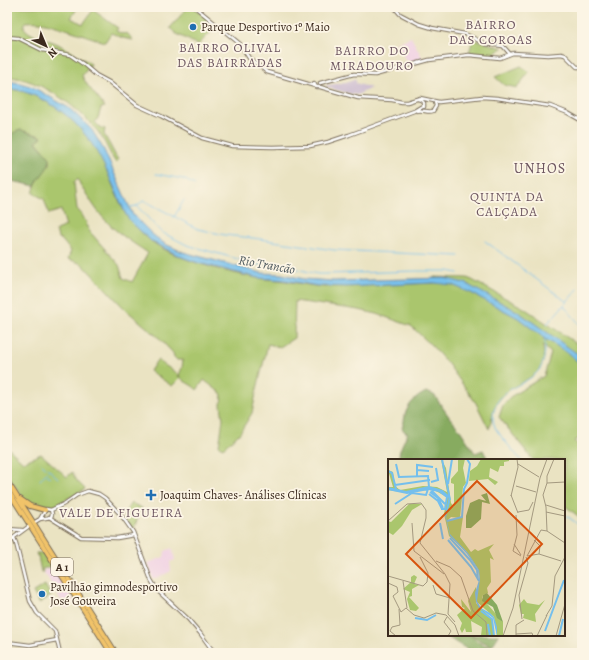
<svg xmlns="http://www.w3.org/2000/svg" width="589" height="660" viewBox="0 0 589 660" font-family="Alegreya,serif">
  <style>
    .built { fill: #f0d0e4 }
    .industrial { fill: #cebed1 }
    .green { fill: #aac66d; stroke: #727846; fill-rule: evenodd }
    .forest { fill: #87ab60; stroke: #616a3f }
    .water { fill: #74bfed; stroke: #587486 }
    .lines { fill: none; stroke-linecap: round; stroke-linejoin: round }
    .stream { stroke: #74bfed; stroke-width: 1 }
    .tertiary-casing { stroke: #786b57; stroke-width: 4.5 }
    .motorway-casing { stroke: #786b57; stroke-width: 6 }
    .tertiary { stroke: #fff; stroke-width: 2.5 }
    .motorway { stroke: #f1c369; stroke-width: 4 }
    .poi-dot { fill: #1f6fb2; stroke: #fcf5e5; stroke-width: 1.5 }
    .labels { text-anchor: middle; stroke-width: 3.5; stroke-linejoin: round; paint-order: stroke }
    .shield { fill: #fcf5e5; stroke: #75675a; stroke-width: 1 }
    .shield-label { font-size: 11px; font-weight: bold; fill: #3b2a1e }
    .poi-label { font-size: 12px; fill: #3b2a1e; stroke: #fcf5e5; text-anchor: start }
    .neighbourhood-label { font-size: 13px; letter-spacing: 1px; fill: #6d5660; stroke: #fcf5e5 }
    .water-label { font-size: 13px; font-style: italic; fill: #4c575c; stroke: #fcf5e5 }
    .quarter-label { font-size: 14px; letter-spacing: 1px; fill: #6d5660; stroke: #fcf5e5 }
    .inset-river { fill: none; stroke: #74bfed; stroke-width: 2 }
    .inset-road { fill: none; stroke: #a49980; stroke-width: 1 }
    .view { fill: #d7540e; fill-opacity: 0.15; stroke: #d7540e; stroke-width: 2 }
    .inset-edge { fill: none; stroke: #3b2a1e; stroke-width: 2 }
  </style>
  <rect width="100%" height="100%" fill="#fcf5e5"/>
  <filter id="ink" filterUnits="userSpaceOnUse"><feTurbulence type="fractalNoise" baseFrequency=".025" numOctaves="2"/><feDisplacementMap in="SourceGraphic" scale="8" xChannelSelector="R" yChannelSelector="G"/><feConvolveMatrix kernelMatrix="1 2 1 2 8 2 1 2 1" color-interpolation-filters="sRGB"/></filter>
  <filter id="wash" filterUnits="userSpaceOnUse"><feTurbulence type="fractalNoise" baseFrequency=".012" numOctaves="4" result="noise"/><feDisplacementMap in="SourceGraphic" scale="16" xChannelSelector="R" yChannelSelector="G"/><feGaussianBlur stdDeviation="0.9" result="paint"/><feColorMatrix in="noise" values="0 0 0 0 0 0 0 0 0 0 0 0 0 0 0 0 0 1.4 0 .05"/><feComposite in="paint" operator="in"/></filter>
  <g filter="url(#wash)">
    <rect width="100%" height="100%" fill="#eae3c2"/>
    <path class="built" d="M411 37 423 59 409 64 395 44Z
      M172 548 175 560 170 562 171 571 156 579H153L148 563 164 557 165 551Z
      M53 566 74 601 69 607 66 609 46 575 45 576 43 571Z"/>
    <path class="industrial" d="M356 79V83L371 88 357 95 351 94 326 87V85L345 83Z"/>
    <path class="green" d="M7 7H78L71 18 83 24 93 10 115 26 118 28 116 31 123 34 127 33 133 40 123 38 111 33 105 42C92 38 79 33 66 29 52 25 41 20 26 22 24 25 23 27 26 30 34 38 48 39 58 44 69 50 80 57 91 64L82 76 88 86 105 107 101 108 98 118 95 122 101 128 105 129 104 134 118 160 116 163C110 155 107 145 101 136 83 110 39 77 7 77Z
      M188 7H193L216 27 198 45 175 33 170 28Z
      M473 39 503 48 496 52 494 55 469 53Z
      M521 66 529 72 517 88 504 85 495 77Z
      M7 89C21 89 34 95 47 102 70 115 89 134 101 158 110 176 116 196 125 213 130 221 143 234 150 240 172 259 229 273 258 278 267 280 276 279 285 281 298 283 311 286 324 287L434 283V277L467 278 472 280 524 308 580 346 582 348V437L574 441 582 448V519L564 505V460H533L499 417 503 405 510 397 544 376 551 353 542 345C543 348 545 353 544 357 542 380 513 382 501 398 493 406 492 419 489 429L476 403 448 364 432 346 411 326 377 314 359 310 295 301 294 338 280 347 268 344 256 393 252 413 239 434 223 448 219 446 223 419 221 405 222 394 204 380 197 390C191 383 183 383 179 375L182 368 183 360H177L174 357 173 353 159 338 125 309 82 264 68 259 71 251 61 239 58 238 56 230 66 226 61 210 49 214 44 199 33 193 37 181 50 164V158L36 141 41 136 21 130 7 136ZM78 179C80 186 85 192 89 198 106 226 121 235 148 253L132 282 123 278 119 265 90 232 86 225 87 222C80 217 82 213 77 209L74 183Z
      M157 360 178 374V376L180 378 172 386 150 371Z
      M7 447 23 462 41 454 67 477 72 472 77 481 85 489 84 490 52 507H40L26 502 7 474Z
      M131 503 142 508 133 530 123 515Z
      M36 553H45L53 566 42 569 43 572H41L38 556H37Z
      M45 585 51 596 39 603 33 592Z"/>
    <path class="forest" d="M21 130 42 137 36 142 50 158C50 169 39 176 35 186L7 180V136L17 131Z
      M426 392 434 395 450 418 460 430 475 453 483 450 488 460H399C398 451 404 441 408 433L405 432 402 428C404 423 404 420 405 415 408 404 416 397 426 392Z
      M444 635H470L481 644 488 646V649C476 659 455 641 444 635Z
      M471 635H499L492 646 481 641Z"/>
    <path class="water" d="M7 81 20 83 33 87 69 108 82 120 92 130 104 150 133 215 152 234 165 244 183 252 262 273 282 274 304 279 334 281 445 278 468 284 470 286 517 311 582 357V367C573 355 560 348 547 340H544V338L518 318 471 293 452 285 434 283 346 287 317 286 284 280 258 278 198 263 179 256 151 241 131 222 126 215C105 168 94 129 47 102 35 95 21 89 7 89Z"/>
    <g class="lines">
      <path class="stream" d="M156 174 183 179 195 185
        M137 206 161 232 187 245 263 266 293 268 318 274H325L415 271H448L458 273
        M130 207 137 206 143 201H145L198 229 225 235 253 238 334 250 459 256
        M174 217 184 200
        M485 241 567 302
        M564 306 582 327
        M547 324 578 289
        M521 460C513 450 503 440 496 429 493 423 492 417 494 411 500 386 527 386 539 370 545 362 545 351 545 341
        M41 463 58 478
        M47 475 50 477
        M40 480 47 472
        M564 514 582 527"/>
    </g>
  </g>
  <g filter="url(#ink)">
    <g class="lines">
      <g class="tertiary-casing">
        <path id="tertiary" d="M195 7 240 44 249 58 267 72 315 86
          M394 7 400 14 419 24 432 28 465 34 486 44 503 46 510 54
          M7 37 18 38 42 50 70 55 83 64 96 75 109 82 137 105 161 116 202 138 232 146 273 147 310 146 328 142 349 135 414 111 424 105
          M314 83 316 87H320
          M320 83 354 74 375 75 429 60 469 55 500 58 513 53 548 55 561 54 565 55 577 67H582
          M320 87 358 98 392 100 402 102H407L420 98 439 102 482 97 497 98 550 106 568 113 582 121
          M418 99 421 100 424 103V107
          M417 111C422 109 428 113 433 111L436 106 435 102
          M49 517 81 537 117 538 134 535
          M40 519 46 509 51 510 64 504 77 495 88 491 99 494 105 498 121 515 133 532 151 580 157 590 188 619 200 633 210 647 216 653
          M35 522 40 519 51 517 52 514 51 510
          M7 529 22 530
          M14 538 16 543 30 601 37 613 55 631 60 653
          M10 542 9 534 12 530
          M7 550 13 538 28 527
          M7 642 30 645 57 640"/>
      </g>
      <g class="motorway-casing">
        <path id="motorway" d="M7 481 116 653
          M7 489 111 653
          M20 499 30 506 45 510"/>
      </g>
      <use href="#tertiary" class="tertiary"/>
      <use href="#motorway" class="motorway"/>
    </g>
  </g>
  <g class="poi-dot">
    <circle cx="193" cy="27" r="4"/>
    <path d="M149 489h4v4h4v4h-4v4h-4v-4h-4v-4h4z"/>
    <circle cx="42" cy="594" r="4"/>
  </g>
  <g class="labels">
    <rect class="shield" x="51" y="558" width="22" height="18" rx="3"/>
    <g class="shield-label">
      <text x="62" y="571">A 1</text>
    </g>
    <g class="poi-label">
      <text x="201" y="31">Parque Desportivo 1º Maio</text>
      <text x="160" y="499">Joaquim Chaves- Análises Clínicas</text>
      <text x="50" y="591">Pavilhão gimnodesportivo<tspan x="50" dy="14">José Gouveira</tspan></text>
    </g>
    <g class="neighbourhood-label">
      <text x="491" y="29">BAIRRO<tspan x="491" dy="15">DAS COROAS</tspan></text>
      <text x="230" y="52">BAIRRO OLIVAL<tspan x="230" dy="15">DAS BAIRRADAS</tspan></text>
      <text x="372" y="55">BAIRRO DO<tspan x="372" dy="15">MIRADOURO</tspan></text>
      <text x="507" y="201">QUINTA DA<tspan x="507" dy="15">CALÇADA</tspan></text>
      <text x="121" y="517">VALE DE FIGUEIRA</text>
    </g>
    <g class="water-label">
      <text transform="translate(267 264) rotate(10)" y="5">Rio Trancão</text>
    </g>
    <g class="quarter-label">
      <text x="540" y="173">UNHOS</text>
    </g>
  </g>
  <g transform="translate(388 459)">
    <rect width="177" height="177" fill="#eae3c2"/>
    <path d="M53 0 58 9 63 44 66 48V25L63 24V20L70 12V0H77L75 9 78 24 75 28 72 59 63 58 60 61 75 58 72 78 83 93 87 90 90 92 106 85 101 91 106 101 102 99 103 123 99 129 100 134 95 136 94 139 115 163V177H109L106 158 89 143 88 134 92 120 90 110 78 92 61 77 56 55 59 38 44 30 19 34 0 31V28H5L0 11 5 13 7 27 12 31 35 27 49 28 59 33ZM93 0H121V2L116 3V7H112L110 13 102 9 101 18 110 23 107 26 100 20 81 22 82 12 89 7ZM21 45H34L24 51 14 67 5 76 0 73V62L3 63ZM26 116 29 118 26 125 31 126 24 130V137L21 138 31 149 28 152 22 151 19 140 22 133 15 130 23 123V118ZM88 128V144L104 160 106 177H93L94 168 83 162 84 173H78L77 169 74 174 72 170 74 164 69 156 77 149 74 148 73 140 83 153 80 142ZM136 140 139 144 151 146 157 141 147 155 148 163 135 159 136 155H133L131 146Z" fill="#aac66d"/>
    <path d="M99 34 102 45 94 43 93 60 83 69H78V57L82 44 91 40 98 42 93 36ZM99 134 109 146 115 163 109 159 105 148 94 142 95 136Z" fill="#87ab60"/>
    <path d="M61 37 62 43 58 58 62 75 80 94 91 111 92 120 89 142 93 149 102 154 106 158 109 168V177L105 159 91 149 88 143 87 134 91 121 90 111 79 95 62 77 57 56Z" fill="#74bfed"/>
    <path class="inset-river" d="M54 0 62 41M8 5 11 18 40 17 41 28M29 11 41 12M0 12 4 14 8 30M29 17V6L45 8M43 23 50 21 48 9M60 25 64 0M7 26 42 21M0 29 18 33 41 28 54 32 61 38M0 30 19 34 40 30 38 36 24 34 7 45M41 30 51 32 59 38 57 50H53M43 31 57 45M42 33 50 39 55 49M41 35 50 42 54 50M59 62 74 58 76 30 79 24 82 5 79 0M52 64 55 80M62 79 82 101 89 111 90 121M60 81 83 108 91 122M93 152 104 160 106 177M27 159 39 161 48 156M100 165 102 177M157 172 176 121M171 177 175 160"/>
    <path class="inset-road" d="M130 5 151 18M159 24V17L166 0M159 24 177 23M128 27 148 33M123 36 130 54M123 37 130 8 129 0M158 46 177 52M130 53 141 51 145 43M158 53 177 57M128 56 129 76 125 92 133 97M0 62 19 45 33 44 38 51V59L32 84 57 115M24 64 26 92 56 115M159 72 177 84M146 81 152 87 151 95M126 85 133 96M139 97 153 71 159 72 158 48 155 36 159 24M139 97 151 95 173 102M32 98 40 114 39 123M48 102 62 108 73 118 85 152 98 163 99 177M57 115 62 125 60 155 67 163M0 117 35 127 39 123M15 122 19 149M0 124 9 128 10 133 5 137 13 153 18 149 26 156 36 159 48 154 58 156 67 166 71 177M45 126 48 135 62 139M158 157 164 147 167 117 177 98M59 158 56 163 63 172 60 177M134 160 131 136 140 104 138 98M4 168 12 166 11 150M4 168 2 172 8 177M128 175 144 174 145 177M115 177 125 149 152 19 159 0M128 177V166L136 161M149 177 159 156M168 177 177 145"/>
    <path class="view" d="M89 22 154 85 83 159 18 95Z"/>
    <rect width="177" height="177" class="inset-edge"/>
  </g>
  <rect width="589" height="660" fill="none" stroke="#fcf5e5" stroke-width="24"/>
  <g transform="translate(46 46) rotate(136)" stroke="#fcf5e5" stroke-width="3" paint-order="stroke">
  <path d="M0-3L7 15L0 10L-7 15Z" fill="#3b2a1e"/>
  <text y="-6" font-size="11" font-weight="bold" text-anchor="middle" fill="#3b2a1e">N</text>
  </g>
</svg>
